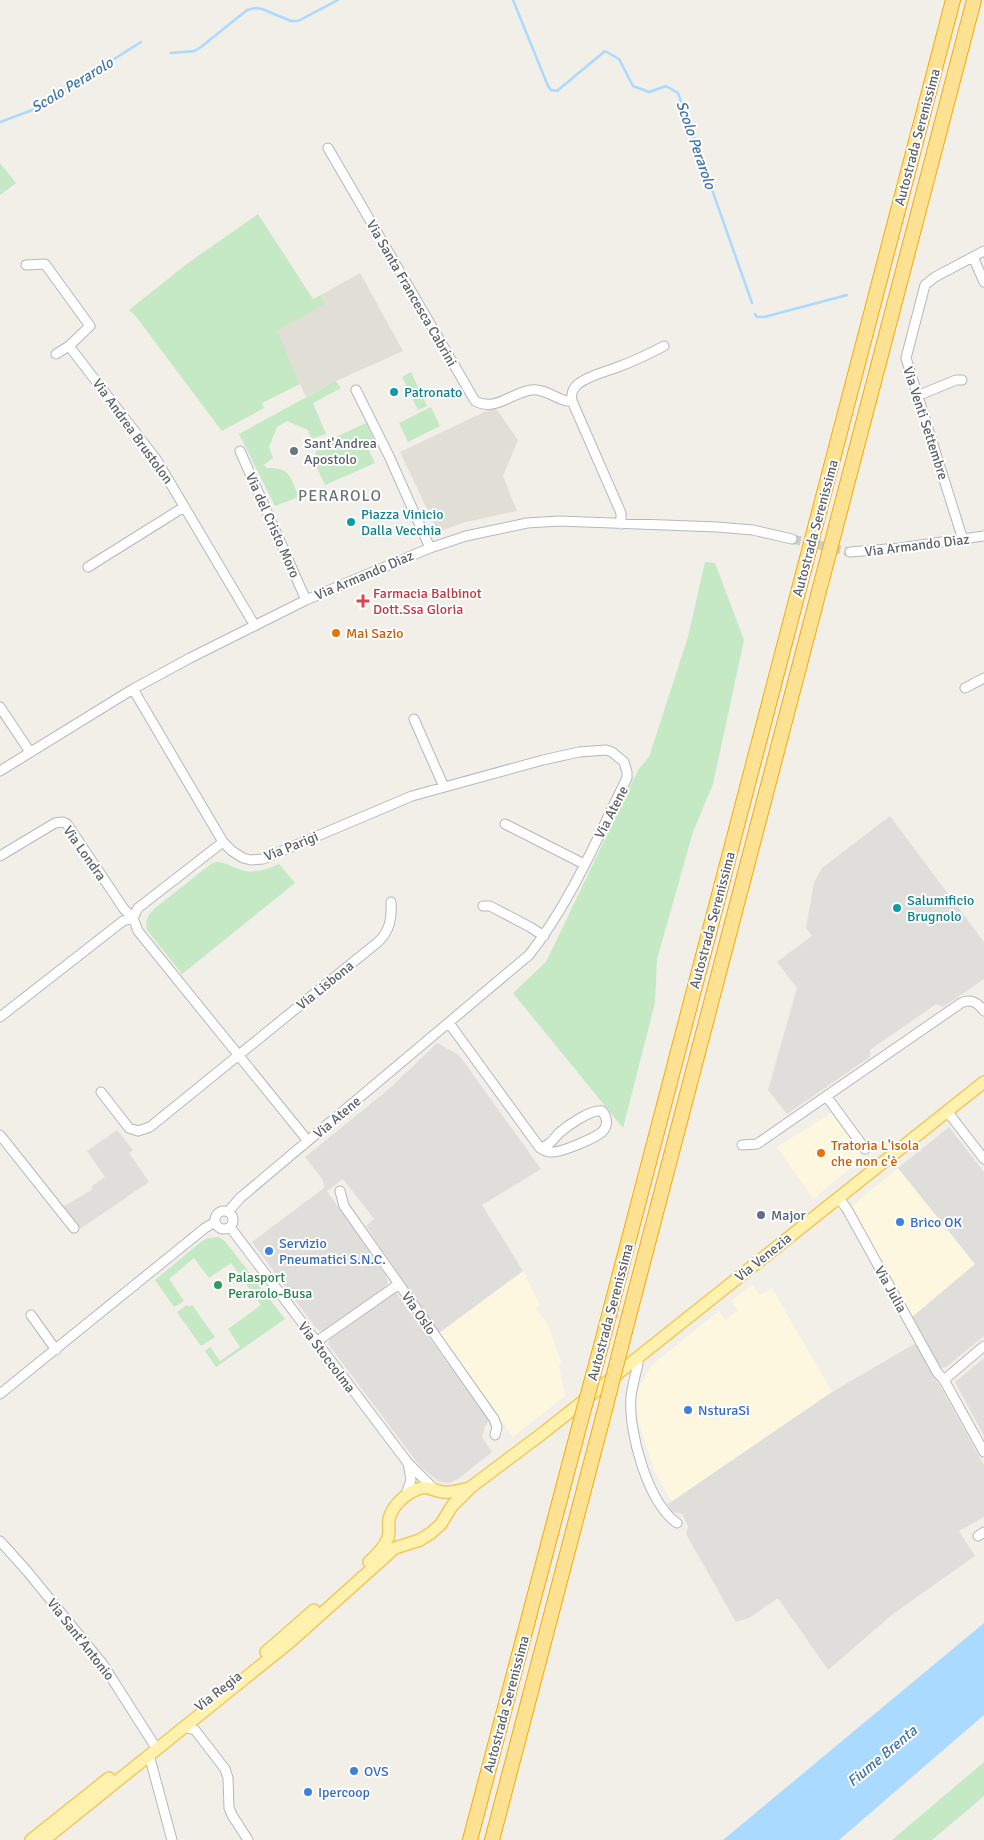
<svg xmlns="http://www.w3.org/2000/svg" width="984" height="1840" viewBox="0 0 984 1840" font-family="Signika,sans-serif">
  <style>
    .commercial { fill: #fef7e0 }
    .industrial { fill: #e0deda }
    .education { fill: #e1ded6 }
    .green { fill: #c5e8c5 }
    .water { fill: #aadaff }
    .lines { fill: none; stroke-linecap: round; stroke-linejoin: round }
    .stream { stroke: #aadaff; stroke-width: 2.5 }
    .minor-tunnel { stroke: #ccccc8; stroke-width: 9; stroke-dasharray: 9 4.5; stroke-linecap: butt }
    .minor-casing { stroke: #b5b8bc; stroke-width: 11 }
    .major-casing { stroke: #f2c960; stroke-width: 14 }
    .highway-casing { stroke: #f9ab00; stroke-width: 16 }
    .minor { stroke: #fff; stroke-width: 9 }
    .major { stroke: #fff2af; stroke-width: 11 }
    .highway { stroke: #fde293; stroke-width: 14 }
    .highway-bridge-casing { stroke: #f9ab00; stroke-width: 16; stroke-linecap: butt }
    .highway-bridge { stroke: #fde293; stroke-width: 14 }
    .culture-dot { fill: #0f9aa8; stroke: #fff; stroke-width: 2 }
    .worship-dot { fill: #6b7280; stroke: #fff; stroke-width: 2 }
    .health-dot { fill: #e0444e; stroke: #fff; stroke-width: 2 }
    .food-dot { fill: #e8710a; stroke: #fff; stroke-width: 2 }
    .service-dot { fill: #5c6f8a; stroke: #fff; stroke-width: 2 }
    .shop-dot { fill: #3f7fe0; stroke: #fff; stroke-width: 2 }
    .leisure-dot { fill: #2e9e5b; stroke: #fff; stroke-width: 2 }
    .labels { text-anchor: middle; stroke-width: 4; stroke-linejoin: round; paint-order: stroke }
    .street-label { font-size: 14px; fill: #5f6368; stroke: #fff }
    .culture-label { font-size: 14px; fill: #0d838f; stroke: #fff; text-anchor: start }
    .worship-label { font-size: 14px; fill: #5b616d; stroke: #fff; text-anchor: start }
    .health-label { font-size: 14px; fill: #be3a42; stroke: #fff; text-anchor: start }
    .food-label { font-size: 14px; fill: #c56008; stroke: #fff; text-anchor: start }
    .service-label { font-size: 14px; fill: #4e5e75; stroke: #fff; text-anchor: start }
    .shop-label { font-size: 14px; fill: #366cbe; stroke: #fff; text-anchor: start }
    .leisure-label { font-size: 14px; fill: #27864d; stroke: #fff; text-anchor: start }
    .water-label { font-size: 15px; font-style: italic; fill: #4174aa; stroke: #fff }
    .quarter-label { font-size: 16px; letter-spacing: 1px; fill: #70757a; stroke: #fff }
  </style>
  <rect width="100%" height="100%" fill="#f1efe8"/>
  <path class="commercial" d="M831 1113 863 1158 813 1199 777 1147Z
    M898 1168 975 1264 911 1318 849 1208Z
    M523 1271 540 1305 536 1308 547 1323 561 1361 559 1367 565 1396 513 1437 439 1333Z
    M752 1285 760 1295 772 1288 832 1392 672 1502 654 1470 638 1421 636 1401 639 1388 652 1365 719 1311 725 1320 738 1311 731 1301Z"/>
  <path class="industrial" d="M890 816 984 942V979L943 1007 936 1004 870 1050V1057L787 1114 768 1090 797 988 777 962 812 936 806 928 814 883 822 868Z
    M437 1043 459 1055 541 1169 482 1205 523 1271 439 1333 366 1226 374 1219 343 1179 327 1191 386 1276 388 1283 383 1289 325 1330 320 1331 315 1327 252 1242 324 1188 323 1180 305 1157 389 1089Z
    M949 1127 984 1172V1336L946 1367 941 1368 936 1364 911 1318 975 1264 898 1168Z
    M117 1130 133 1150 129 1153 149 1182 80 1229 63 1207 93 1189 91 1187 105 1177 87 1151Z
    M396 1292 489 1421 485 1426 482 1437 492 1452 458 1479 449 1483 439 1482 419 1465 328 1344 330 1339Z
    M916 1343 984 1465V1517L959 1531 975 1556 893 1614 828 1670 778 1598 749 1618 736 1622 686 1534 688 1526 682 1514 672 1512 668 1504 832 1392Z
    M984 1358V1436L955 1382Z"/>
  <path class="education" d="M360 273 403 351 336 381 306 397 276 331 325 304 321 295Z
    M495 407 518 440 503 476 517 511 466 522 440 531 437 530 400 452Z"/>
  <path class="green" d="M0 163 16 183 0 195Z
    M258 214 313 299 321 295 325 304 277 331 300 384 262 403 264 408 222 431 135 315 129 310 188 263Z
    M411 372 427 406 418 410 402 377Z
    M336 381 341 388 313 403 326 434 311 439 308 430 287 421 277 427 269 447 273 458 264 465 266 468C291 467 290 477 299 497L275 506 239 434Z
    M431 407 440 426 408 442 399 423Z
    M366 423 376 444 368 448 375 463 325 485 313 459 319 445Z
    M705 562 715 563 744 640 713 784 693 832 657 959 655 1003 623 1128 513 993 546 962 638 770 649 757 688 637Z
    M217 862C225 862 228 865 236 868 250 875 266 870 279 864L295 883 182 974 147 930C145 920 148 915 155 908L211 864Z
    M218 1237 225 1241 285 1319 216 1367 205 1351 210 1347 220 1361 240 1347 228 1329 261 1305 231 1263 209 1278 194 1258 169 1279 184 1301 174 1307 155 1280 202 1241 208 1238Z
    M187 1305 189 1307 192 1305 215 1337 201 1346 177 1312Z
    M984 1762V1796L932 1840H892Z"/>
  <path class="water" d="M984 1623V1715L839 1840H723Z"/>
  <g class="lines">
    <path class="stream" d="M513 0 548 86 551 90 557 91 605 51 619 59 633 86 649 92 666 86 678 93 752 303
      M171 53 194 51 201 47 247 10 255 8 262 9 291 21H298L338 0
      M0 122 35 109 141 42
      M755 314 757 317H764L847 295"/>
    <path class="minor-tunnel" d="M792 539 850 552"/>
    <g class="minor-casing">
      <path id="minor" d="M328 148 475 401C495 412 511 393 531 390 547 388 560 403 572 401
        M973 257 984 282
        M26 265 45 264 90 326 69 346 156 459 255 626
        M56 354 69 346
        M356 390 389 456 430 548
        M917 396 956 380H962
        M240 451 306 600
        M621 524V513L572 401C571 394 572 389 578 384 589 375 605 372 618 367 634 361 649 354 664 346
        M963 540 906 358 925 285 935 277 984 251
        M850 552 900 548 984 536
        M88 567 184 507
        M965 688 984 678
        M133 689 223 842 232 851 243 858 251 860 263 859 412 796 543 760 579 752 606 750 612 752 624 762 627 772V778C597 838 571 902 529 955L240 1198 228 1212
        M0 707 30 752
        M414 719 444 787
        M0 771 133 689 190 658 306 600 430 548 466 536 527 523 559 521 717 527 753 530 792 539
        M505 824 584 864
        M0 856 55 823 63 822 67 824 124 909 133 918 138 931 308 1141
        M483 906H490L530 927 544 936
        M0 1017 123 921 133 918 138 908 223 842
        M449 1023 540 1148C543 1150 547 1152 551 1152 561 1153 595 1138 602 1132 609 1125 607 1117 602 1111 591 1109 567 1126 559 1133 552 1141 550 1145 540 1148
        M101 1092 125 1123 129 1128 138 1131 150 1127 378 942C390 931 392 918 391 902
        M827 1097 865 1149
        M947 1111 984 1159
        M0 1135 74 1228
        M742 1145 757 1144 961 1003C971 998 978 1003 984 1011
        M340 1191 344 1206 494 1419 497 1427 495 1435
        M838 1197 847 1209 937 1372 944 1380 984 1452
        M215 1220a9 9 0 1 1 18 0a9 9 0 1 1-18 0Z
        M230 1227 408 1463 432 1487
        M31 1315 56 1350
        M316 1342 399 1284
        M635 1359 638 1363C636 1374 632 1386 631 1397 628 1432 648 1503 677 1523
        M944 1380 984 1346
        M0 1394 205 1228 215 1222
        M405 1497 411 1480 408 1463
        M978 1536 984 1532
        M0 1541 27 1571 102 1663 153 1743
        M184 1727 195 1730 225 1769 228 1778 229 1808 232 1815 248 1840
        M149 1755 172 1840"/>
    </g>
    <g class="major-casing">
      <path id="major" d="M369 1562C377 1555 384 1547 388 1538 390 1531 388 1525 389 1519 392 1506 406 1493 418 1489 428 1485 434 1491 443 1492 453 1493 461 1490 470 1488
        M266 1652 314 1610
        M31 1840 109 1778
        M44 1840 290 1642 395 1548 420 1540 431 1533 441 1524 452 1506 471 1487 543 1433 984 1082"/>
    </g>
    <g class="highway-casing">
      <path id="highway" d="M625 1331 974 0
        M602 1342 953 0
        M470 1840 578 1431
        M492 1840 603 1417"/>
    </g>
    <use href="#minor" class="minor"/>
    <use href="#major" class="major"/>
    <use href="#highway" class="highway"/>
    <g class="highway-bridge-casing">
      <path id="highway-bridge" d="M603 1417 625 1331
        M578 1431 602 1342"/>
    </g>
    <use href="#highway-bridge" class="highway-bridge"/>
  </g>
  <g class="culture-dot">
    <circle cx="394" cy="392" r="5"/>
    <circle cx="351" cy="522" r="5"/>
    <circle cx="897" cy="908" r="5"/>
  </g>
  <circle class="worship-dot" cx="294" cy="451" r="5"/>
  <path class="health-dot" d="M360.5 593.5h5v5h5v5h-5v5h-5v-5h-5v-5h5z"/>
  <g class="food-dot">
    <circle cx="336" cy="633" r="5"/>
    <circle cx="821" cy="1153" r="5"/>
  </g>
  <circle class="service-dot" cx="761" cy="1215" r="5"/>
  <g class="shop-dot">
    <circle cx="900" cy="1222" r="5"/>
    <circle cx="269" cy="1251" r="5"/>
    <circle cx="688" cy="1410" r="5"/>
    <circle cx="354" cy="1771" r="5"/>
    <circle cx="308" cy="1792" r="5"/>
  </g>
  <circle class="leisure-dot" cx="218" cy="1285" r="5"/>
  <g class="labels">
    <g class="street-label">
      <text transform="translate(917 137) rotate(-75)" y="5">Autostrada Serenissima</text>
      <text transform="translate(412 293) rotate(60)" y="5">Via Santa Francesca Cabrini</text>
      <text transform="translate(926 423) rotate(72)" y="5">Via Venti Settembre</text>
      <text transform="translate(133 431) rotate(54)" y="5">Via Andrea Brustolon</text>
      <text transform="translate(273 525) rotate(66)" y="5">Via del Cristo Moro</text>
      <text transform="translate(815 528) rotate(-75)" y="5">Autostrada Serenissima</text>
      <text transform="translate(917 545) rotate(-7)" y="5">Via Armando Diaz</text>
      <text transform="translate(364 575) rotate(-23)" y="5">Via Armando Diaz</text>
      <text transform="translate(611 812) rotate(-63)" y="5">Via Atene</text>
      <text transform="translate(291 846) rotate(-22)" y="5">Via Parigi</text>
      <text transform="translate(85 853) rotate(55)" y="5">Via Londra</text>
      <text transform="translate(712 920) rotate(-75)" y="5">Autostrada Serenissima</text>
      <text transform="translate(325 985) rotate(-39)" y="5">Via Lisbona</text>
      <text transform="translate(337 1117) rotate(-40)" y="5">Via Atene</text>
      <text transform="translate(763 1257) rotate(-39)" y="5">Via Venezia</text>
      <text transform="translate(891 1289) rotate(61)" y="5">Via Julia</text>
      <text transform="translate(610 1312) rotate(-75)" y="5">Autostrada Serenissima</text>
      <text transform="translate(419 1313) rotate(55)" y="5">Via Oslo</text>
      <text transform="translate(327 1357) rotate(53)" y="5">Via Stoccolma</text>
      <text transform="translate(81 1639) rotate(52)" y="5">Via Sant'Antonio</text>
      <text transform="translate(218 1691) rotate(-38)" y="5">Via Regia</text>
      <text transform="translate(506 1704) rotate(-75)" y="5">Autostrada Serenissima</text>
    </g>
    <g class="culture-label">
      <text x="404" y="397">Patronato</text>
      <text x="361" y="519">Piazza Vinicio<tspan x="361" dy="16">Dalla Vecchia</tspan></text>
      <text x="907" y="905">Salumificio<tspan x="907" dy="16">Brugnolo</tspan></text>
    </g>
    <g class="worship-label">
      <text x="304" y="448">Sant'Andrea<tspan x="304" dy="16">Apostolo</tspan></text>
    </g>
    <g class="health-label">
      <text x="373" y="598">Farmacia Balbinot<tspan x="373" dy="16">Dott.Ssa Gloria</tspan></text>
    </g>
    <g class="food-label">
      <text x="346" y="638">Mai Sazio</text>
      <text x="831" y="1150">Tratoria L'isola<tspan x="831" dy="16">che non c'è</tspan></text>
    </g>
    <g class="service-label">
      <text x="771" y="1220">Major</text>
    </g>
    <g class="shop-label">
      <text x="910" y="1227">Brico OK</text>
      <text x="279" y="1248">Servizio<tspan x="279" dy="16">Pneumatici S.N.C.</tspan></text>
      <text x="698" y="1415">NsturaSi</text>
      <text x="364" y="1776">OVS</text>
      <text x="318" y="1797">Ipercoop</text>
    </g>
    <g class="leisure-label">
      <text x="228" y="1282">Palasport<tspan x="228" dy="16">Perarolo-Busa</tspan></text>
    </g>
    <g class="water-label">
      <text transform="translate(72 85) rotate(-31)" y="5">Scolo Perarolo</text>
      <text transform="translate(696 145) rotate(71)" y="5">Scolo Perarolo</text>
      <text transform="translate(882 1756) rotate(-40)" y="5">Fiume Brenta</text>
    </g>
    <g class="quarter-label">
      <text x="340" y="501">PERAROLO</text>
    </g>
  </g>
</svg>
